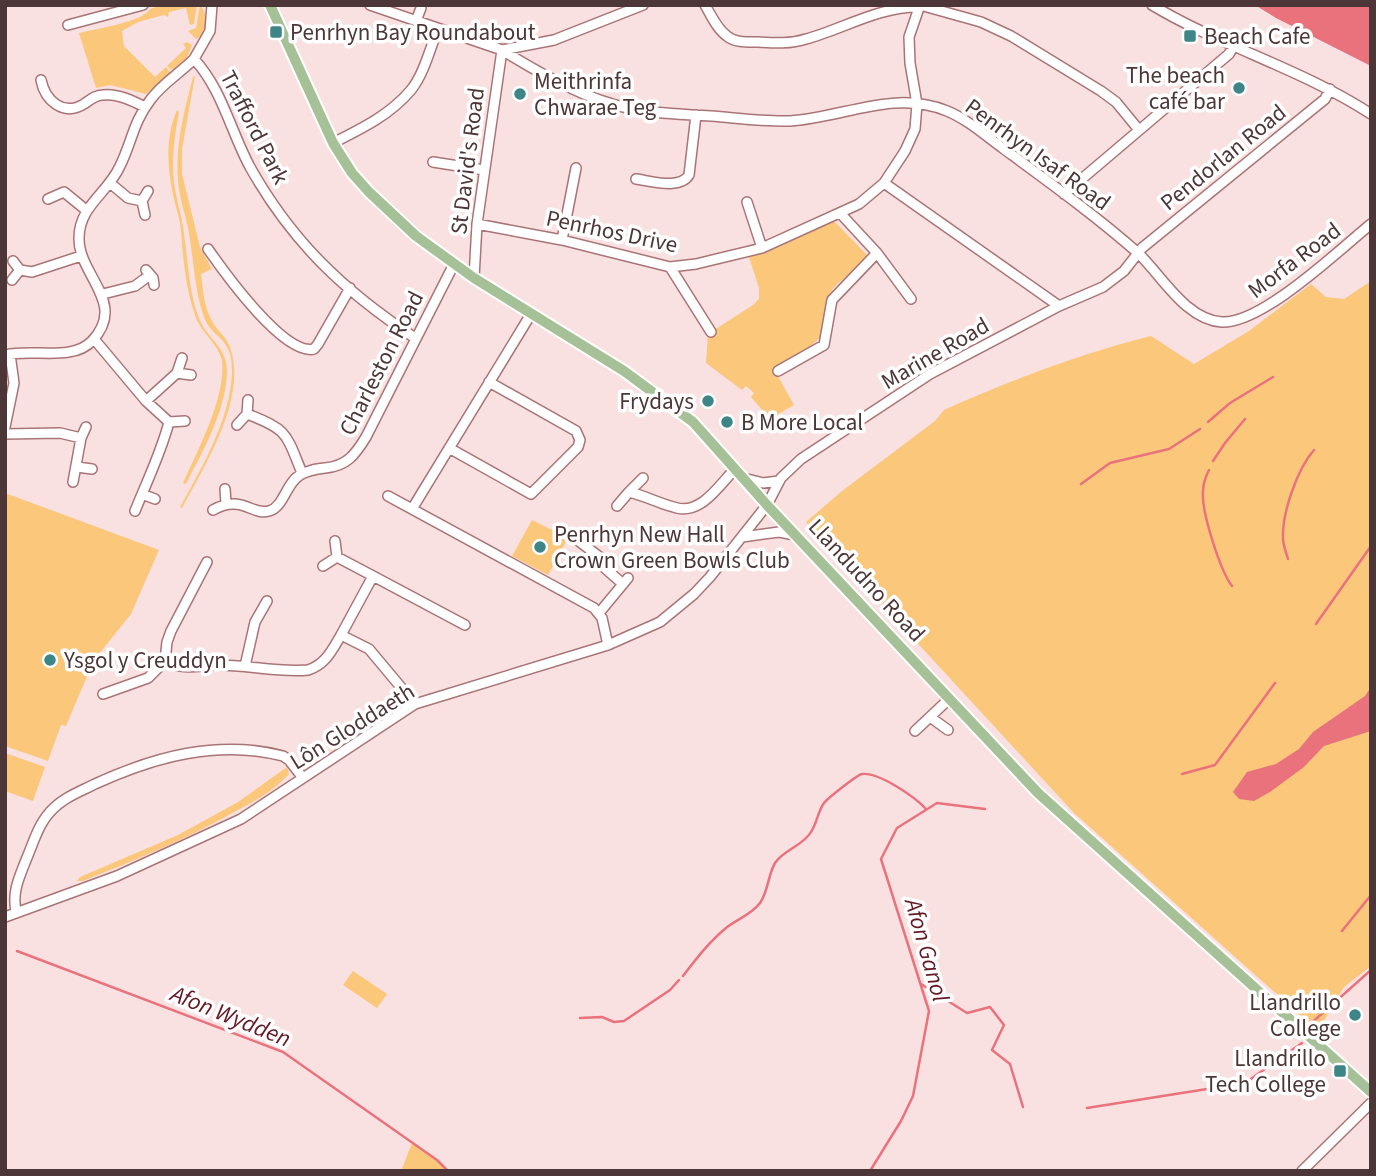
<svg xmlns="http://www.w3.org/2000/svg" width="1376" height="1176" viewBox="0 0 1376 1176" font-family="'Source Sans 3',sans-serif">
  <style>
    .green { fill: #fac77b }
    .water { fill: #e9727d }
    .lines { fill: none; stroke-linecap: round; stroke-linejoin: round }
    .stream { stroke: #e9727d; stroke-width: 2.5 }
    .minor-casing { stroke: #a97477; stroke-width: 12 }
    .major-casing { stroke: #fff; stroke-width: 14 }
    .minor { stroke: #fff; stroke-width: 9 }
    .major { stroke: #a6c198; stroke-width: 10 }
    .poi-dot { fill: #3d8586; stroke: #fff; stroke-width: 2.5 }
    .labels { text-anchor: middle; stroke-width: 7; stroke-linejoin: round; paint-order: stroke }
    .poi-label { font-size: 23px; fill: #4d3637; stroke: #fff; text-anchor: start }
    .street-label { font-size: 23px; fill: #4d3637; stroke: #fff }
    .water-label { font-size: 24px; font-style: italic; fill: #641925; stroke: #fff }
  </style>
  <rect width="100%" height="100%" fill="#f9e1e2"/>
  <path class="green" d="M162 5H197L194 24 190 25 186 8 169 12 168 17 164 15 138 22 122 31 124 46 155 77 166 67 170 72 146 94 110 85 96 88 79 33C95 29 143 22 150 9Z
    M200 5C209 15 210 34 196 39L188 31 196 28Z
    M187 42 192 45 187 58 172 70 167 66 186 48 183 44Z
    M195 76 182 149V174L200 247 212 269 201 274C203 290 204 307 212 321 217 331 226 336 230 347 248 398 205 465 182 508L180 507C202 467 230 420 232 373 233 334 211 341 203 314 195 290 194 264 190 240 188 221 180 202 178 182 175 146 184 112 193 77Z
    M177 110 179 112C175 135 171 158 174 182 176 199 182 216 184 234 188 261 189 293 199 318 208 341 228 346 227 374 225 412 203 451 186 484L183 483C198 450 226 397 222 361 219 344 200 332 195 315 186 289 183 259 181 231 180 217 174 203 172 189 167 164 166 134 177 110Z
    M834 221 868 256C861 271 842 276 832 290 824 302 826 314 825 327 823 344 787 360 774 369L794 405 770 419 751 397 754 393 746 386 742 390 706 363 708 334 753 305 759 299V288L749 257 779 247Z
    M1371 281V966L1344 987 1318 1031 1074 813 806 522 842 491 935 421 944 410C1012 380 1079 354 1151 336L1194 364 1249 331 1311 284 1326 297 1344 299Z
    M5 493 159 550 131 614 99 654 91 667 66 726 61 725 48 761 5 746Z
    M532 520 568 538 548 575 512 556Z
    M5 753 45 767 33 801 5 791Z
    M287 767 289 774C275 790 255 801 236 811 187 839 135 860 83 881H77L80 877 178 835 238 802Z
    M353 971 387 994 377 1008 343 985Z
    M412 1143 437 1160 448 1171H401Z"/>
  <path class="water" d="M1255 5H1371V66L1276 18Z
    M1371 687V731L1324 746 1304 767 1270 792 1254 801 1239 799 1233 792 1247 772 1276 764 1299 749 1313 732 1365 696Z"/>
  <g class="lines">
    <path class="stream" d="M1208 422 1230 403 1273 377
      M1213 461 1225 443 1245 419
      M1209 470C1206 476 1203 484 1203 491 1201 511 1220 570 1232 586
      M1081 484 1110 463 1169 449 1200 429
      M1288 559C1286 552 1283 545 1283 538 1282 512 1298 468 1314 450
      M1316 624 1371 546
      M1182 774 1215 765 1275 683
      M1342 931 1371 895
      M17 951 283 1052 437 1160 448 1171
      M683 976C696 959 709 942 726 928 737 919 751 915 760 903 768 892 768 875 775 863 783 850 803 846 811 832 817 823 818 811 824 803 828 798 857 775 862 774 879 772 915 797 926 809
      M921 984 967 1013 990 1007 1004 1025 992 1050 1010 1064 1023 1107
      M580 1018 602 1017 614 1022 624 1021 670 990 679 980
      M1308 1026 1371 970
      M1087 1108 1245 1083 1302 1043
      M870 1171 901 1121 913 1096 929 1011 881 859 897 828 937 803 985 809"/>
    <g class="minor-casing">
      <path id="minor" d="M212 5 210 31 194 59C222 89 231 132 250 167 292 242 344 291 415 338
        M370 5 502 50 554 40 643 5
        M705 5C711 15 717 29 727 36 735 43 748 42 758 42 774 43 791 44 806 39 843 29 880 6 920 7
        M1152 5C1222 47 1302 69 1371 114
        M416 21 421 8
        M68 25 143 5
        M41 80C45 100 63 117 84 104 90 100 95 95 103 95 117 93 133 101 145 107
        M333 143C361 129 390 115 411 90 424 74 430 48 438 29
        M433 162 484 170
        M636 179C651 181 680 190 689 175L696 115
        M110 183 128 198 142 201 148 191
        M884 183 1059 306
        M1064 194 1229 54 1233 47
        M48 199 64 192 86 210
        M142 201 145 215
        M747 202 762 248
        M840 213 877 253 911 299
        M477 224 562 240 670 267 696 264 762 248 859 204 884 183 905 151 915 129 917 104 910 63 909 37 920 5 981 22 1011 36 1101 91 1116 102 1139 130
        M562 240 576 168
        M208 249C224 272 284 356 314 349L318 344 350 288
        M670 267 711 332
        M20 270 32 272 81 256
        M146 270 153 278 154 285
        M474 278 477 224 502 50C541 74 586 100 632 109 658 114 684 114 711 116 737 118 764 122 790 121 843 118 893 89 947 111 967 119 986 136 1004 149 1049 182 1096 216 1138 253 1162 276 1186 320 1222 322 1262 324 1339 250 1371 224
        M12 280 20 270 13 261
        M103 294 135 286 150 275
        M94 339 146 401 169 422C161 453 147 481 135 511
        M5 355C32 348 72 362 92 341 128 303 78 275 79 238 79 206 108 193 120 166 132 142 133 122 151 99 163 83 180 73 194 59
        M778 371 824 345 832 300 877 253
        M177 373 191 375
        M146 401 177 373 182 358
        M247 414 248 400
        M169 422 185 421
        M237 425 247 414C288 429 286 434 302 473
        M5 427 14 383 10 354
        M5 434 60 433 81 438 86 427
        M449 448 531 494 578 447 580 440 576 431 489 382
        M77 467 92 469
        M743 478 763 483 779 481
        M73 482 81 438
        M225 489 226 503
        M629 492 643 478
        M142 494 155 499
        M388 496 594 608 602 618 608 645
        M617 506 629 492C646 496 660 504 677 508 702 514 720 484 735 469
        M412 509 531 314
        M213 510C242 494 252 516 269 511 284 507 286 483 300 475 308 470 316 469 325 468 347 466 355 455 366 437L454 264
        M742 537 779 532 795 535
        M576 539 601 558 598 562 623 584
        M335 541 337 557
        M323 566 337 557 373 576 341 635 369 649 415 704
        M373 576 465 625
        M599 613 628 578
        M165 661C179 670 197 666 214 665 245 664 277 673 308 670 326 664 332 650 341 635
        M165 661 167 642 171 631 207 562
        M245 666 255 622 267 601
        M103 694 148 678 165 661
        M930 717 948 730
        M915 731 949 699
        M16 911C12 892 19 878 26 860 33 844 38 825 50 812 62 798 79 792 95 784 154 757 218 739 283 756L289 760 303 778
        M5 917 117 876 241 819 415 704 608 645 660 622 694 594 710 577 767 505 781 478 801 459 930 374 1059 306 1103 287 1124 271 1142 248 1325 99 1330 89
        M1302 1171 1371 1103"/>
    </g>
    <g class="major-casing">
      <path id="major" d="M270 5 333 143 352 173 369 192 416 236 474 278 624 371 693 422 767 505 1038 793 1371 1092"/>
    </g>
    <use href="#minor" class="minor"/>
    <use href="#major" class="major"/>
  </g>
  <g class="poi-dot">
    <rect x="269" y="25" width="14" height="14" rx="3.5"/>
    <rect x="1183" y="29" width="14" height="14" rx="3.5"/>
    <circle cx="1239" cy="88" r="7"/>
    <circle cx="520" cy="94" r="7"/>
    <circle cx="708" cy="401" r="7"/>
    <circle cx="727" cy="422" r="7"/>
    <circle cx="540" cy="547" r="7"/>
    <circle cx="50" cy="660" r="7"/>
    <circle cx="1355" cy="1015" r="7"/>
    <rect x="1333" y="1064" width="14" height="14" rx="3.5"/>
  </g>
  <g class="labels">
    <g class="poi-label">
      <text x="290" y="40">Penrhyn Bay Roundabout</text>
      <text x="1204" y="44">Beach Cafe</text>
      <text x="1225" y="83" text-anchor="end">The beach<tspan x="1225" dy="26">café bar</tspan></text>
      <text x="534" y="89">Meithrinfa<tspan x="534" dy="26">Chwarae Teg</tspan></text>
      <text x="694" y="409" text-anchor="end">Frydays</text>
      <text x="741" y="430">B More Local</text>
      <text x="554" y="542">Penrhyn New Hall<tspan x="554" dy="26">Crown Green Bowls Club</tspan></text>
      <text x="64" y="668">Ysgol y Creuddyn</text>
      <text x="1341" y="1010" text-anchor="end">Llandrillo<tspan x="1341" dy="26">College</tspan></text>
      <text x="1326" y="1066" text-anchor="end">Llandrillo<tspan x="1326" dy="26">Tech College</tspan></text>
    </g>
    <g class="street-label">
      <text transform="translate(255 127) rotate(63)" y="8">Trafford Park</text>
      <text transform="translate(1038 154) rotate(36)" y="8">Penrhyn Isaf Road</text>
      <text transform="translate(1223 157) rotate(-39)" y="8">Pendorlan Road</text>
      <text transform="translate(467 161) rotate(-83)" y="8">St David's Road</text>
      <text transform="translate(612 231) rotate(12)" y="8">Penrhos Drive</text>
      <text transform="translate(1294 260) rotate(-37)" y="8">Morfa Road</text>
      <text transform="translate(935 353) rotate(-30)" y="8">Marine Road</text>
      <text transform="translate(381 363) rotate(-63)" y="8">Charleston Road</text>
      <text transform="translate(867 580) rotate(47)" y="8">Llandudno Road</text>
      <text transform="translate(352 726) rotate(-32)" y="8">Lôn Gloddaeth</text>
    </g>
    <g class="water-label">
      <text transform="translate(927 950) rotate(74)" y="8">Afon Ganol</text>
      <text transform="translate(231 1016) rotate(22)" y="8">Afon Wydden</text>
    </g>
  </g>
  <rect width="1376" height="1176" fill="none" stroke="#4d3637" stroke-width="14"/>
</svg>
